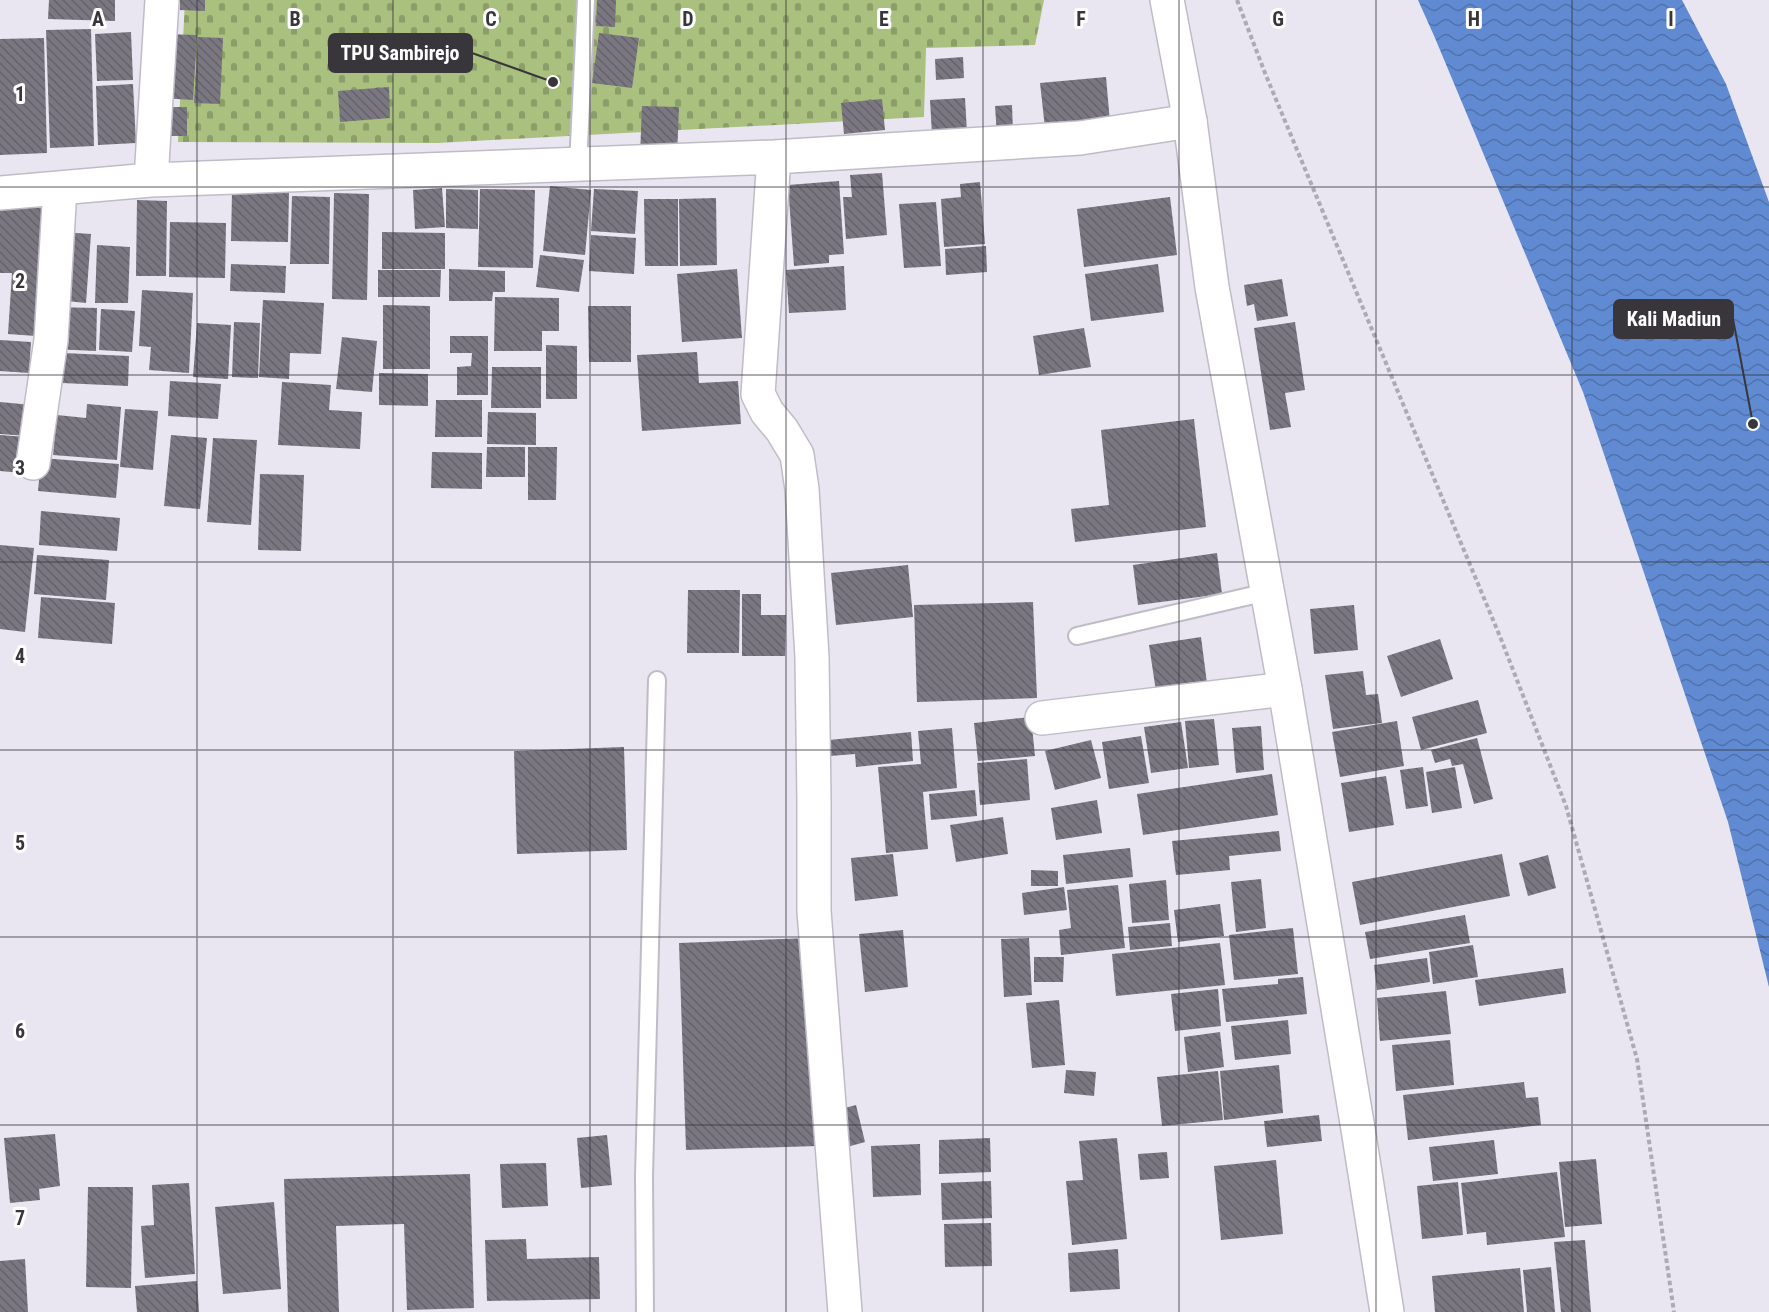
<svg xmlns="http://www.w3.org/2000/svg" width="1769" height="1312" viewBox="0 0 1769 1312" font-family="'Roboto Condensed',sans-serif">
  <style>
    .cemetery { fill: url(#cemetery-stones) }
    .water { fill: url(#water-waves) }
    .building { fill: url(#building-back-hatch) }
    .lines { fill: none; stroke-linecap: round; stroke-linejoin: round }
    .lane-casing { stroke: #bfbcc7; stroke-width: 20 }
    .street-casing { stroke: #bfbcc7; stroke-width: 36 }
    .secondary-casing { stroke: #bfbcc7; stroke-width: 36 }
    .path { stroke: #acaab3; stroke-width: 4; stroke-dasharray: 4.5 3; stroke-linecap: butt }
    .lane { stroke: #fff; stroke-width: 16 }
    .street { stroke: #fff; stroke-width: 33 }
    .secondary { stroke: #fff; stroke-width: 33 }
    .grid { fill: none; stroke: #38363b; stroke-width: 1.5; stroke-opacity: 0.55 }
    .grid-label { font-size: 20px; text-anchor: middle; font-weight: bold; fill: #38363b; stroke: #fff; stroke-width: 6; stroke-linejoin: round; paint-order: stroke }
    .leader { fill: none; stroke: #38363b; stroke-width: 2 }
    .callout-dot { fill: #38363b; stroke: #fff; stroke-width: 2 }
    .callout { fill: #38363b; stroke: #38363b; stroke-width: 2 }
    .callout-label { font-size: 20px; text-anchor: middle; font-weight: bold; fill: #fff }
  </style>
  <defs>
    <pattern id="cemetery-stones" width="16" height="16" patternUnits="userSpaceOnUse" patternTransform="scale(1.5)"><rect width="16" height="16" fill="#aac07e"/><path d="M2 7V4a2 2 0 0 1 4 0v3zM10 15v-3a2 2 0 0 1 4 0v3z" fill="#8b9d68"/></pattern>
    <pattern id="water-waves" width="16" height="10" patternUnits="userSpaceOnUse" patternTransform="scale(1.5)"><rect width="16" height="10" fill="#608bd2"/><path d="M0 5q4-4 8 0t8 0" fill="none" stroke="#5072ac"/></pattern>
    <pattern id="building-back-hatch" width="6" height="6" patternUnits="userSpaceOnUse" patternTransform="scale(1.5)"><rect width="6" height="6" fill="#7a7781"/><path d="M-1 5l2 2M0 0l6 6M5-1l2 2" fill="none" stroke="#65626b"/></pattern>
  </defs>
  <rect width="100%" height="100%" fill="#e9e6f1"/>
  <path class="cemetery" d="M185 0H1044L1035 45 926 48 924 117 437 143 178 142Z"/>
  <path class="water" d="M1418 0H1682L1726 84 1769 202V987L1728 822 1583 392 1435 38Z"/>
  <path class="building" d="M49 0H115V21L48 19Z
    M180 0H205V11L180 10Z
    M597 0H616L615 27 596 26Z
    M91 29 94 146 50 148 46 30Z
    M131 32 133 80 97 81 95 34Z
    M599 33 639 38 632 88 592 83Z
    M165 34 197 35 193 100 161 98Z
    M198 37 223 38 220 104 194 103Z
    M44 38 47 153 0 155V39Z
    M963 57 964 78 936 80 935 59Z
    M1106 77 1110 122 1045 128 1040 83Z
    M133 84 136 143 98 145 96 86Z
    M389 87 390 118 340 122 338 91Z
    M965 98 967 132 932 135 930 100Z
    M882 99 885 130 844 134 841 103Z
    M1012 105 1013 133 997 135 995 106Z
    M642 106 679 107 677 156 640 155Z
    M166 107H187V136H165Z
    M882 173 887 235 846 239 843 197H852L850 175Z
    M839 181 844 254 829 255V263L794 266 788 185Z
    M980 182 985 244 944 247 941 199 961 197 960 184Z
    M550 186 591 190 585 255 543 251Z
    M442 188 445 227 415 229 413 190Z
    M446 189 478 190V229L446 228Z
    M480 189 535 190 533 268 478 267Z
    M594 189 638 191 635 234 591 231Z
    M232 191 289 192 288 242 231 241Z
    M334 193 369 194 367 300 332 299Z
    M292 196 330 197 329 264H290Z
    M1170 197 1177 255 1084 267 1077 209Z
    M716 198 717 265 680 266 679 199Z
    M644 199H678V266H645Z
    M137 200 167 201 166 276H136Z
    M936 202 941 266 904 268 899 204Z
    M0 205 58 209 50 337 8 334 12 273H0Z
    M170 222 226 223 225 278 169 277Z
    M62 232 91 234 86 303 57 300Z
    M382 232 445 233V269H382Z
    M591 235 636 238 634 274 589 271Z
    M97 245 130 247 128 303H95Z
    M986 246 987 272 946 275 945 249Z
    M540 255 584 260 579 292 536 287Z
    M231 264 286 266 285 293 230 291Z
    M1158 264 1164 312 1091 321 1085 274Z
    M844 266 846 310 789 313 786 270Z
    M449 269 505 271V292H493L492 301H449Z
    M737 269 742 338 682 342 677 274Z
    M378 270H441L440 297H378Z
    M1282 279 1288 316 1257 321 1254 304 1247 306 1244 285Z
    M142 290 193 293 189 373 149 370 151 347 139 346Z
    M495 297 559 298V331H542V351H494Z
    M263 300 324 303 321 354 290 353 289 379 259 377Z
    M383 305 430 306V369H383Z
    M588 306H631V362H589Z
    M53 307 97 308 96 351 52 349Z
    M101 309 135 311 132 352 99 350Z
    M234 322 260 323 258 378 232 377Z
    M1295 322 1305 390 1285 393 1291 427 1270 430 1254 328Z
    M197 323 231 325 228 379 193 377Z
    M1084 328 1091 367 1039 375 1033 336Z
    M450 336H488V395H457V367L471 366 472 353H450Z
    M342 337 377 341 372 392 336 389Z
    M0 340 31 342 29 373 0 371Z
    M546 345 577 346V399H546Z
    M697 352 699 383 738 381 741 424 642 431 637 355Z
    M63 353 129 356 128 386 62 383Z
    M492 367H541V408H491Z
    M379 373 428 374V406L379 405Z
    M170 381 221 384 218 419 168 416Z
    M282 382 331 385 329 410 362 412 360 449 278 445Z
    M436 400H482V437H435Z
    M0 402 32 405 28 436 0 434Z
    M87 404 121 407 117 460 53 455 57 415 86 418Z
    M125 409 158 411 153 470 120 467Z
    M488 412 536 413V445L487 444Z
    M1194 419 1206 527 1075 542 1071 509 1109 505 1101 430Z
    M0 435 26 437 22 473 0 471Z
    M171 435 207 438 200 509 164 506Z
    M213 438 257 440 251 525 207 522Z
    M487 447H525V477H486Z
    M528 447H557L556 500H528Z
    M432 452 482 453V489L431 488Z
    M41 458 119 464 116 498 38 491Z
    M260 474 304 475 301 551 258 550Z
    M41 511 120 518 117 551 39 545Z
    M0 545 34 548 25 632 0 629Z
    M1217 553 1222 594 1138 605 1133 565Z
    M37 555 109 560 106 600 34 594Z
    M908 565 913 617 836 625 831 573Z
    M688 590H740L739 653H687Z
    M742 594H761V615H786L785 656H742Z
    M41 597 115 603 112 644 38 638Z
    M1033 602 1037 698 917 702 914 605Z
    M1354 605 1358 650 1314 654 1310 609Z
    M1201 637 1208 691 1157 698 1149 645Z
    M1440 639 1453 679 1401 697 1387 656Z
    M1363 671 1366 695 1378 694 1382 723 1333 729 1325 675Z
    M1478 700 1487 733 1421 750 1412 717Z
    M1031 717 1035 756 978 761 974 723Z
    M1214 719 1219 765 1189 768 1185 721Z
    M1397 721 1404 766 1340 777 1332 732Z
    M1181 722 1188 768 1151 773 1144 727Z
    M1261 726 1264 770 1236 773 1232 728Z
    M952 728 957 788 923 792 928 849 886 853 878 767 921 764 918 731Z
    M911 732 913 761 856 767 855 754 830 756 829 740Z
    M1141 736 1149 783 1109 789 1102 742Z
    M1477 738 1493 799 1474 804 1463 764 1452 766 1450 759 1435 763 1431 750Z
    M1091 740 1101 778 1055 790 1045 751Z
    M624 747 627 850 517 854 514 751Z
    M1027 759 1030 800 980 805 977 763Z
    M1423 767 1428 806 1406 809 1400 770Z
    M1455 767 1462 808 1432 813 1426 772Z
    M1272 774 1278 815 1143 835 1137 794Z
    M1386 776 1394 825 1349 832 1341 783Z
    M975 790 977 816 931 820 929 794Z
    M1097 800 1102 833 1056 840 1051 808Z
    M1003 817 1008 854 956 862 950 825Z
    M1279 831 1281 851 1229 856 1230 870 1176 875 1172 841Z
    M1130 848 1133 877 1066 884 1063 855Z
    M893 854 898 896 855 901 851 858Z
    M1502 854 1510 896 1360 925 1352 882Z
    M1548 855 1556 888 1528 896 1519 863Z
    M1031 870 1058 871V886H1031Z
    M1261 879 1266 928 1236 932 1231 882Z
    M1166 880 1169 920 1132 923 1129 884Z
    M1118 885 1125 948 1061 955 1059 930 1071 928 1067 890Z
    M1064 887 1067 910 1024 915 1022 893Z
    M1220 904 1224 936 1178 942 1174 910Z
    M1465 915 1470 943 1370 959 1365 932Z
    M1170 923 1172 946 1130 950 1128 927Z
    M1293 928 1298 974 1234 980 1229 935Z
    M903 930 908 987 865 992 859 934Z
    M811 938 817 1146 686 1150 679 943Z
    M1029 938 1032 995 1004 997 1001 939Z
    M1220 943 1225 985 1116 996 1112 954Z
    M1473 945 1478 977 1433 984 1429 952Z
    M1034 957H1064L1063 982H1034Z
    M1427 958 1430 982 1377 990 1374 965Z
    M1563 968 1566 993 1479 1006 1475 980Z
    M1303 977 1307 1014 1226 1022 1222 989 1278 984V979Z
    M1218 989 1221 1026 1175 1031 1171 994Z
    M1446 991 1451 1034 1380 1041 1377 998Z
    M1059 1000 1065 1065 1032 1068 1026 1003Z
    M1288 1020 1291 1054 1235 1060 1231 1026Z
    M1220 1032 1224 1067 1188 1072 1184 1037Z
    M1450 1040 1454 1085 1396 1091 1392 1045Z
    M1279 1065 1283 1113 1224 1120 1220 1071Z
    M1066 1070 1096 1072 1094 1096 1064 1093Z
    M1218 1071 1223 1120 1162 1126 1157 1077Z
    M1524 1082 1526 1098 1538 1097 1541 1125 1408 1140 1403 1095Z
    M856 1105 865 1142 847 1147 837 1110Z
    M1319 1115 1322 1141 1267 1147 1264 1121Z
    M55 1134 60 1186 39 1189 40 1200 10 1203 4 1138Z
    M607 1135 612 1185 581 1188 577 1138Z
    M990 1138 991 1172 939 1174V1140Z
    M1117 1138 1127 1239 1072 1245 1066 1181 1083 1180 1079 1141Z
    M1494 1140 1498 1174 1433 1181 1429 1147Z
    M920 1144 921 1195 873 1197 871 1146Z
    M1167 1152 1169 1178 1140 1180 1138 1154Z
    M1596 1159 1602 1224 1565 1227 1559 1162Z
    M1276 1160 1283 1234 1221 1240 1214 1166Z
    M546 1163 548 1206 502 1208 500 1164Z
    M1557 1172 1565 1237 1487 1245 1486 1232 1467 1234 1461 1183Z
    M470 1174 474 1308 407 1310 404 1224 336 1226 339 1312H288L284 1179Z
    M991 1181 992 1218 942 1220 941 1183Z
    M1458 1182 1463 1235 1422 1239 1417 1186Z
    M189 1183 195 1274 145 1278 141 1226 154 1225 152 1185Z
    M88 1187H133L131 1288 86 1287Z
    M274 1202 281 1289 223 1294 215 1207Z
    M991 1223 992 1266 945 1267 944 1224Z
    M526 1239 527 1259 599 1257 600 1299 487 1301 485 1240Z
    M1585 1240 1591 1312H1561L1554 1242Z
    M1118 1249 1120 1289 1070 1292 1068 1253Z
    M25 1259 28 1312H0V1261Z
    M1551 1267 1555 1312H1527L1523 1270Z
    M1520 1268 1524 1312H1435L1432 1276Z
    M197 1281 199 1312H137L135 1286Z"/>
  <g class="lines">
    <g class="lane-casing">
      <path id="lane" d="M578 165 586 0
        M1077 636 1267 592
        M645 1312 644 1176 657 680"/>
    </g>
    <g class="street-casing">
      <path id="street" d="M774 157 758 394 767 412 782 430 797 455 802 489 812 657 814 800V911L845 1312
        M151 180 774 157 1080 138 1190 121
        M0 193 151 180 162 0
        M33 463 51 340 60 188
        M1042 718 1285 689"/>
    </g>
    <g class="secondary-casing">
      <path id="secondary" d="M1167 0 1190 121 1212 287 1285 689 1358 1129 1387 1312"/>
    </g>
    <path class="path" d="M1237 0 1265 73 1501 639 1566 806 1637 1059 1674 1312"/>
    <use href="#lane" class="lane"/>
    <use href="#street" class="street"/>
    <use href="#secondary" class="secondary"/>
  </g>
  <path class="grid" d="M197 0V1312M393 0V1312M590 0V1312M786 0V1312M983 0V1312M1179 0V1312M1376 0V1312M1572 0V1312M0 187H1769M0 375H1769M0 562H1769M0 750H1769M0 937H1769M0 1125H1769"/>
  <g class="grid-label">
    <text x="98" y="26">A</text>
    <text x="295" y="26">B</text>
    <text x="491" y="26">C</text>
    <text x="688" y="26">D</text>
    <text x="884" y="26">E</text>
    <text x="1081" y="26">F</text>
    <text x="1278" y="26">G</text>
    <text x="1474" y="26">H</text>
    <text x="1671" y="26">I</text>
    <text x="20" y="101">1</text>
    <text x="20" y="288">2</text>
    <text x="20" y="475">3</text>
    <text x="20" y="663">4</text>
    <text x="20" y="850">5</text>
    <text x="20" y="1038">6</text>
    <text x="20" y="1225">7</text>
  </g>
  <path class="leader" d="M553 82L472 53M1753 424L1733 319"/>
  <g class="callout-dot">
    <circle cx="553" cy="82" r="6"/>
    <circle cx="1753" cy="424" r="6"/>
  </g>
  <g class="callout">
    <rect x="329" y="34" width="143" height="38" rx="6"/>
    <rect x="1614" y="300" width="119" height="38" rx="6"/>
  </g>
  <g class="callout-label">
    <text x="400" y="60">TPU Sambirejo</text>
    <text x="1674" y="326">Kali Madiun</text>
  </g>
</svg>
